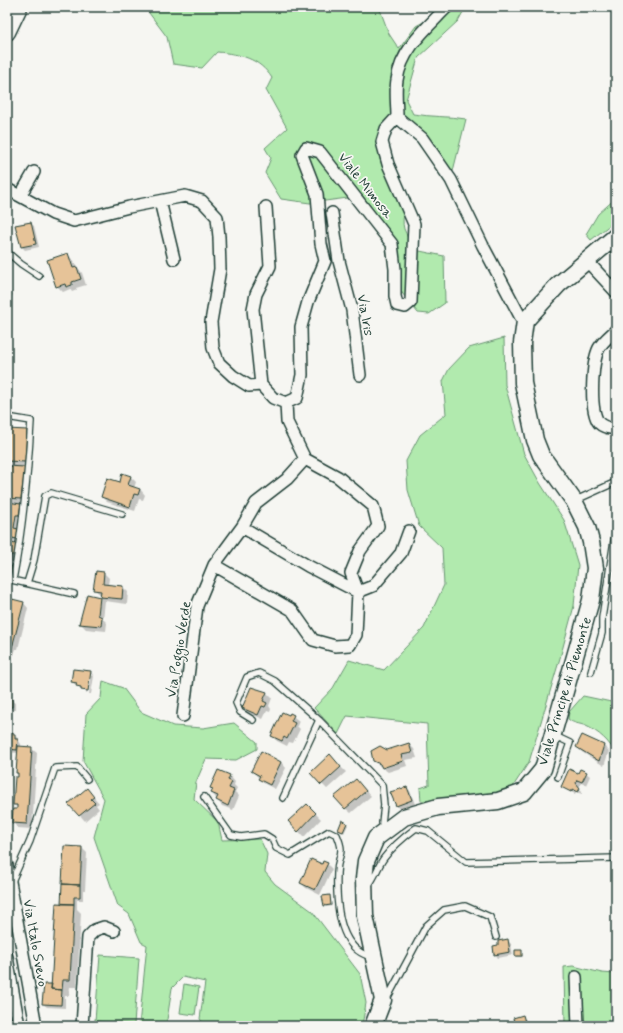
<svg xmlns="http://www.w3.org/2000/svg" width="623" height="1033" viewBox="0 0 623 1033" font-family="Mynerve,sans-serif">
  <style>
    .green { fill: #b1eaae; stroke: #689471 }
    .shadow { fill: #0003; fill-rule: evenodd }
    .building { fill: #e6c398; stroke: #1f3d34 }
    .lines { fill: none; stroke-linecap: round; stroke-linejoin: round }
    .lane-casing { stroke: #1f3d34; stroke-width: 8 }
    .street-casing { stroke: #1f3d34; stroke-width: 14 }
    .secondary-casing { stroke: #1f3d34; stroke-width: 19 }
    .lane { stroke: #f6f6f2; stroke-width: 5.5 }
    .street { stroke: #f6f6f2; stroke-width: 11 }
    .secondary { stroke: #f6f6f2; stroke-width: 16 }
    .labels { text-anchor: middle; stroke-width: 3.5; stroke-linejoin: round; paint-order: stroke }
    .street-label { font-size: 14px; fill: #1f3d34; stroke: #f6f6f2 }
  </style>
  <rect width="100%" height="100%" fill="#f6f6f2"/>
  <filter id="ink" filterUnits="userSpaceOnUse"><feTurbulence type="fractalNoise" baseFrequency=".025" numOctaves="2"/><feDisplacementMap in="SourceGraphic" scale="8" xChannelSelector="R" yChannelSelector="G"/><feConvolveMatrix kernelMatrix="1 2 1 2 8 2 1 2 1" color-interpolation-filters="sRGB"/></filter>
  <g filter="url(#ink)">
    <path class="green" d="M148 7H379L389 34 399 49 416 26 452 7H462L463 12 458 21 418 58 406 100 413 114C431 117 448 116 466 119L453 171C443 161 437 150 429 139 421 129 412 124 404 115L390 116C363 156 390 172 403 210 404 216 402 223 404 229 407 235 409 241 410 249L444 256 445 303 429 314 418 313 402 293 387 230 363 196 310 203 281 199 265 173 271 158 265 148 287 128 266 90 272 78C259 58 240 54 217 52L202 68 173 64 167 37 149 13Z
      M616 198V220L591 240 586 234 598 214Z
      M504 338 505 385 524 454 540 483 564 520 578 565 574 606 560 658 529 762 512 788 492 795 421 801 420 788 429 785 427 724 347 716 338 734 314 708 333 688 349 660 384 670 424 628 444 585 442 548 419 526 408 490 406 461 420 435 446 414 443 381 449 369 469 348Z
      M103 681 123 688 141 712 173 726 203 728 234 723 257 742V749L236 760 206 759 196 782 194 799 218 822 222 840 260 839 267 854 265 872 275 884 312 911 360 974 366 1003 362 1026H206L200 1019 205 982 183 977 172 988 166 1026H139L147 945 141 942 129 914 118 906 94 837 104 799 83 761 86 714 101 698Z
      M583 696 616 703V754C609 741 599 732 586 726 579 723 574 724 568 719L569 712Z
      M100 955 139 958 134 1024 95 1021Z
      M573 966 602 973 616 974V1026H565L564 967Z
      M184 984 199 987 195 1015 180 1013Z"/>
    <path class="shadow" d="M30 223 34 226 39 247 25 250 22 247Z
      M68 254 82 273 86 285 76 288 77 290 72 292 70 289 63 292 57 286Z
      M7 289 13 294 7 308Z
      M7 430 26 431 32 436 30 467H22L29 474 26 504 19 503 26 510 20 531 23 535 22 543 8 542V543L16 545 21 550 20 560 16 559 14 570 17 573V578L7 576V467H9L7 464Z
      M131 477 136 482 134 488 140 489 145 495 143 500 139 499 135 511 107 502 102 497Z
      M97 572 104 573 109 578 108 585 123 587 128 592 127 604 105 601 103 619 107 623 106 631 86 629 81 624 88 596 101 598V595L95 590Z
      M23 602 28 608 18 649H16L7 674V624Z
      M91 672 94 676 91 694H89L92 674H90L87 693 72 682Z
      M252 688 267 693 272 698 269 706 271 709 270 712 267 711 263 719 249 713 243 708Z
      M7 700H11L15 703V710H7Z
      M290 714 299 721 297 726 300 729 293 743 289 742 287 746 277 741 272 736Z
      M7 734 15 735 21 744V747L31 748 37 753 32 829 18 828 13 823 18 808 14 804 19 778 17 773 18 753 7 752Z
      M582 736 604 746 609 751 604 766 582 752 577 747Z
      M409 744 414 749 417 758 405 760 407 766 388 772 373 761 387 751ZM377 762 385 767 377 764Z
      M335 761 346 772 327 789 322 784Z
      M281 762 286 768 275 789 265 784 252 771Z
      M218 771 230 776 235 782 234 785 237 788 235 792 239 796 233 810 222 806 212 793 213 790 211 788Z
      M586 773 590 776 586 785 581 783 579 788 582 792V794L576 792 575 794 562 787 578 774Z
      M361 785 371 796 351 813 345 808Z
      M407 788 410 791 415 804 400 809 396 806 392 793Z
      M87 789 99 803 96 805 99 809 85 821 70 804Z
      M312 810 321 819 304 837 289 821Z
      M347 824 348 825 344 833 339 830Z
      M65 847 82 848 87 853 85 890H83V900H77V909L81 913 77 987H70L69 996H65V1008L47 1007 43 1004 51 985 64 905Z
      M327 864 332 869 320 895 306 888 301 883 322 865Z
      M330 896 332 906 326 907 323 897Z
      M507 940 511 944 513 955 498 958 495 954 499 946Z
      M516 951H521L523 957H517Z
      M523 1016 526 1020 528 1026H516Z"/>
    <path class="building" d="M31 222 36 244 21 247 15 225Z
      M68 253 73 268 77 267 81 279 72 282V285L66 287 65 284 56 287 47 260Z
      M7 429 27 430 25 462 7 461Z
      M7 466 25 467 21 499 7 498Z
      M122 473 131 476 128 485 140 489 138 495 134 494 130 507 101 497 107 478 120 482Z
      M7 502 21 504 19 515H16L14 528 18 529 17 539 7 537Z
      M7 542 16 544 15 555H11L9 566 13 567 12 573 7 572Z
      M96 571 104 572 103 584 123 586 122 599 100 597 101 591 93 590Z
      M87 594 100 597 98 615 102 617 101 626 79 624Z
      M12 599 24 602 13 644 7 643V620Z
      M7 643 13 644 7 662Z
      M73 669 91 671 88 691 81 690V687L76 686 77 683 71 682Z
      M251 687 267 692 263 701 267 703 265 707 262 706 258 715 242 708Z
      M7 699H12V707H7Z
      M282 712 289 715 290 713 294 715 291 721 295 723 287 739 284 737 282 741 271 736Z
      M7 733 15 734V739H18L17 750 7 749Z
      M582 735 604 745 599 761 576 747Z
      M409 743 412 753 401 755 403 761 382 768 380 764 373 761 371 751 380 746 387 750Z
      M18 746 32 747 27 824 12 823 13 809H17V805H13L15 777H18V773H16Z
      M261 751 281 762 270 785 258 779 260 776 251 771Z
      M330 754 341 767 321 785 310 773Z
      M569 769 578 773 580 769 587 772 582 782 577 780 576 783 580 788 578 792 573 789 571 792 561 787Z
      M218 770 230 775 228 780 232 782 229 788 234 790 228 806 216 800 218 796 211 793 213 789 210 788Z
      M356 779 366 791 345 809 334 797Z
      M407 787 412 800 396 806 390 792Z
      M87 788 94 797 91 799 95 803 79 816 68 804Z
      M307 804 316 813 298 832 288 821Z
      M342 820 347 823 343 832 338 830Z
      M64 846 82 847 80 885 62 884Z
      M311 859 322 864 323 861 328 863 315 890 300 883Z
      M62 884 80 885V897H74V904H61Z
      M330 895 331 905 324 906 322 896Z
      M56 903 74 904 70 980H63L62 990 51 989Z
      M508 939 510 952 494 955 493 946 498 945V941Z
      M515 950H522V956H515Z
      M44 984H52L51 989 62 990 61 1005 42 1004Z
      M523 1015 526 1026H515L513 1018Z"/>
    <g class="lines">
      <g class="lane-casing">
        <path id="lane" d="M7 252 21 264 39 276
          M7 417 31 421C28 474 23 527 13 580
          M576 500 616 482
          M7 579 74 594
          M27 583 34 560 45 496 51 493 122 514
          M591 672 602 633V618L615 534 616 515
          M253 720 240 712 236 703 247 677 259 673 275 681 319 720 382 785 384 805 382 823 389 826
          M553 735 570 743 558 777
          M204 797 231 835 241 837 264 834 272 839 276 848 290 855 329 831 337 835C346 856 337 854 337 873 336 902 338 951 373 957
          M283 798 319 720
          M12 881 30 841 55 768 77 767 87 779
          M367 881 370 883C376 875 378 866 384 858 393 846 404 837 416 828L428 831 466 862 616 858
          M384 998 389 995 426 926 444 910 465 906 490 917 496 937"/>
      </g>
      <g class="street-casing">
        <path id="street" d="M397 117C397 105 395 91 397 80 401 49 427 28 447 7
          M7 189 53 214 74 221 129 207 185 196 202 201 217 217 219 237 220 269 211 322 213 348 219 363 233 376 249 386 261 385 273 398 286 403 297 398 302 375 301 327 308 302 325 261 321 244 317 194 302 155 306 148 320 152 392 244 395 269V296L397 305 405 307 411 302 414 224 388 164 382 142 386 129 397 117 422 138 451 180 483 246 520 316 525 321
          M20 196 34 172
          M160 201 174 259
          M332 213 339 261 352 310 360 375
          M588 262 616 292
          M616 330C611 335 603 341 599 348 592 362 589 410 599 423 604 428 610 428 616 429
          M261 385 253 309 256 294 270 266 266 207
          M305 459 338 477 373 506 378 526 360 551 351 573 358 592 373 586 401 553 409 531
          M214 565 292 610 313 640 335 646 350 645 356 635 358 592 308 566 242 527
          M183 716 197 606 214 565 242 527 256 503 287 479 305 459 287 422 286 403
          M7 865 36 1026
          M7 957 19 1026
          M576 977 578 1026
          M82 1026 88 937 95 930 104 927 114 931"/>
      </g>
      <g class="secondary-casing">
        <path id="secondary" d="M7 32 19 7
          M373 1026 383 1000 365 916 364 879 366 861 376 838 404 817 438 807 498 801 524 792 543 769 591 600 595 568 591 542 587 527 574 501 541 455 535 440 523 383 522 343 525 321 558 285 616 236"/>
      </g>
      <use href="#lane" class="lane"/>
      <use href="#street" class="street"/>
      <use href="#secondary" class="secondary"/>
    </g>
  </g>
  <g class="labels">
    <g class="street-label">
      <text transform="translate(366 185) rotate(52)" y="5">Viale Mimosa</text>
      <text transform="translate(366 315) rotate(80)" y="5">Via Iris</text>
      <text transform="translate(178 649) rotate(-81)" y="5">Via Poggio Verde</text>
      <text transform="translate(564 691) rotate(-73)" y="5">Viale Principe di Piemonte</text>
      <text transform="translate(36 943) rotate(80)" y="5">Via Italo Svevo</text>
    </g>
  </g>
  <rect width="623" height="1033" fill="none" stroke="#f6f6f2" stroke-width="24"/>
  <rect x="12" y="12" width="599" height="1009" fill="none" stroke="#1f3d34" stroke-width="1.5" filter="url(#ink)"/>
</svg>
